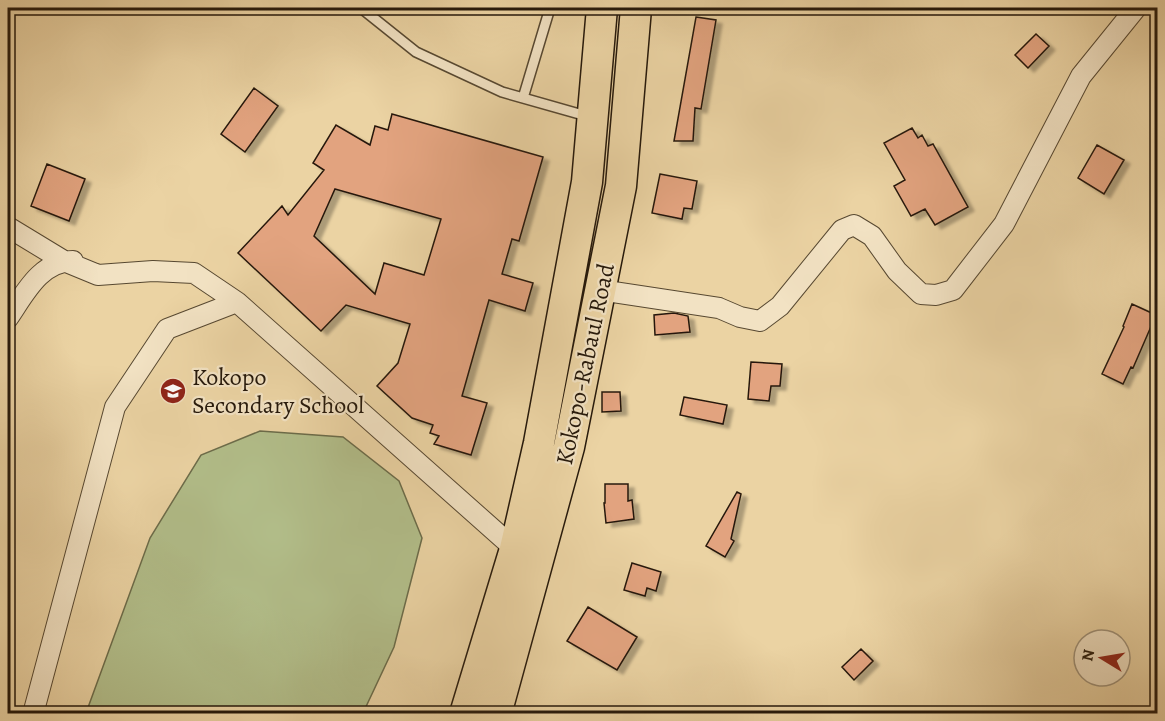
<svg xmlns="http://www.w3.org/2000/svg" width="1165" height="721" viewBox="0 0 1165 721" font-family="Alegreya,serif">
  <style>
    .green { fill: #b2be8a; stroke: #6c6c4a; stroke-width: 1.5 }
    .building { fill: #e2a37f; stroke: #26190b; stroke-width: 1.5; fill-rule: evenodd; filter: url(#shadow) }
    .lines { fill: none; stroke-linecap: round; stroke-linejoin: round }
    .lane-casing { stroke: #574831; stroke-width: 12 }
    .street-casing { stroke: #574831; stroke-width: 22 }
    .primary-casing { stroke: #26190b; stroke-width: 33 }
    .lane { stroke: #f2e2c3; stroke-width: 9 }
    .street { stroke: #f2e2c3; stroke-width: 20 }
    .primary { stroke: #ebd3a3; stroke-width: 30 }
    .labels { text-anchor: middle; stroke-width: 4.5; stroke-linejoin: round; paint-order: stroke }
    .street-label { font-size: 24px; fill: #26190b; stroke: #f2e2c3 }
    .poi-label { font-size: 24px; fill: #26190b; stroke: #f2e2c3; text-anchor: start }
  </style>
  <defs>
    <filter id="shadow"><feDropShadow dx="6" dy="4" stdDeviation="1.5" flood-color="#0004"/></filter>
  </defs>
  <rect width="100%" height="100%" fill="#ebd3a3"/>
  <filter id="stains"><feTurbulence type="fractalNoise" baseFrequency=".00333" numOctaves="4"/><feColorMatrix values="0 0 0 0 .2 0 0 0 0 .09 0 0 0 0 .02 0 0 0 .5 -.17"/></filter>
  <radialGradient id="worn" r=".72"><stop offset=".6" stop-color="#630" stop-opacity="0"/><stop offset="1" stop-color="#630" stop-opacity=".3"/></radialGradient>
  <path class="green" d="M260 431 343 437 399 481 422 538 394 647 363 713H86L150 538 201 455Z"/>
  <path class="building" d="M696 17 716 20 701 109 695 108 693 141H674Z
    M1036 34 1049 46 1028 68 1015 55Z
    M254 88 278 106 245 152 221 134Z
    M392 114 543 157 519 241 512 239 502 274 533 283 525 311 489 300 462 396 487 403 471 455 434 444 439 436 430 433 433 425 412 418 377 386 398 363 410 324 346 305 321 331 238 253 282 206 288 215 324 170 313 163 336 125 370 145 375 126 388 130ZM335 189 441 219 424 275 384 263 375 294 314 236Z
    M912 128 918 138 922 135 928 146 933 144 968 207 935 225 925 209 911 216 894 186 905 180 884 143Z
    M1097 145 1124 160 1104 194 1078 178Z
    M47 164 85 179 69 221 31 206Z
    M660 174 697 181 692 209 684 208 682 219 652 213Z
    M1132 304 1156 315 1133 368 1131 367 1123 384 1102 374 1124 327 1123 326Z
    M674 313 688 316 690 332 655 335 654 315Z
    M751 362 782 364 780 386H771L769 401 748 399Z
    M602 392H620L621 411 602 412Z
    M684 397 727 405 723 424 680 415Z
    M605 484H628V501L632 500 634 519 606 523 604 503H605Z
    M737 492 741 494 731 539 734 541 725 557 706 546Z
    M632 563 661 572 656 591 647 588 645 596 624 590Z
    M588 607 637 637 617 670 567 641Z
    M861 649 873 661 854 680 842 667Z"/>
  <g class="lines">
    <g class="lane-casing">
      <path id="lane" d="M361 8 416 52 502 92 590 117
        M523 98 550 8"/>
    </g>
    <g class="street-casing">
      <path id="street" d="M8 227 64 261 98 275 153 271 194 273 237 302 515 549
        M600 290 719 308 740 317 760 321 780 306 842 230 854 225 872 236 897 271 921 294 936 295 953 290 1004 224 1081 76 1136 8
        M8 318C24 295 40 261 73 261
        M33 714 115 407 167 329 237 302"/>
    </g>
    <g class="primary-casing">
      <path id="primary" d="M465 714 515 549 539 443 587 182 602 8
        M496 714 569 447 621 186 636 8"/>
    </g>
    <use href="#lane" class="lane"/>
    <use href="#street" class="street"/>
    <use href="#primary" class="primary"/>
  </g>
  <defs>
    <g id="school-disc" transform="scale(1.35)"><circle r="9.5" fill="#8f2418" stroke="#f2e2c3"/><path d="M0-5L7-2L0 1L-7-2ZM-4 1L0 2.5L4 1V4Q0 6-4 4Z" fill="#fff"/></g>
  </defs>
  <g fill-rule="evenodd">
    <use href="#school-disc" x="173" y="391"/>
  </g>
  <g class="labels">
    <g class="street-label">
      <text transform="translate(585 364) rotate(-78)" y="8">Kokopo-Rabaul Road</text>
    </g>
    <g class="poi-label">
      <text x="192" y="385">Kokopo<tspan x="192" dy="28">Secondary School</tspan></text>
    </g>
  </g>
  <rect width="1165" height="721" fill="none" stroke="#ebd3a3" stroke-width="30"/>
  <rect x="9" y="9" width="1147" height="703" fill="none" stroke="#26190b" stroke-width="3"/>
  <rect x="15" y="15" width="1135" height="691" fill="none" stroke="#26190b" stroke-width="1.5"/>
  <g transform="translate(1102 658) rotate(281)"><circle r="28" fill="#f2e2c3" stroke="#a09279" stroke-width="1.5"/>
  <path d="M0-4.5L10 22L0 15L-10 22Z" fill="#8f2418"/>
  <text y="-9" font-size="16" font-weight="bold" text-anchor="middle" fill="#26190b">N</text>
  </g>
  <rect width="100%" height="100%" filter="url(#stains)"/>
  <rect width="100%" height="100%" fill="url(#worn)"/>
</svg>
